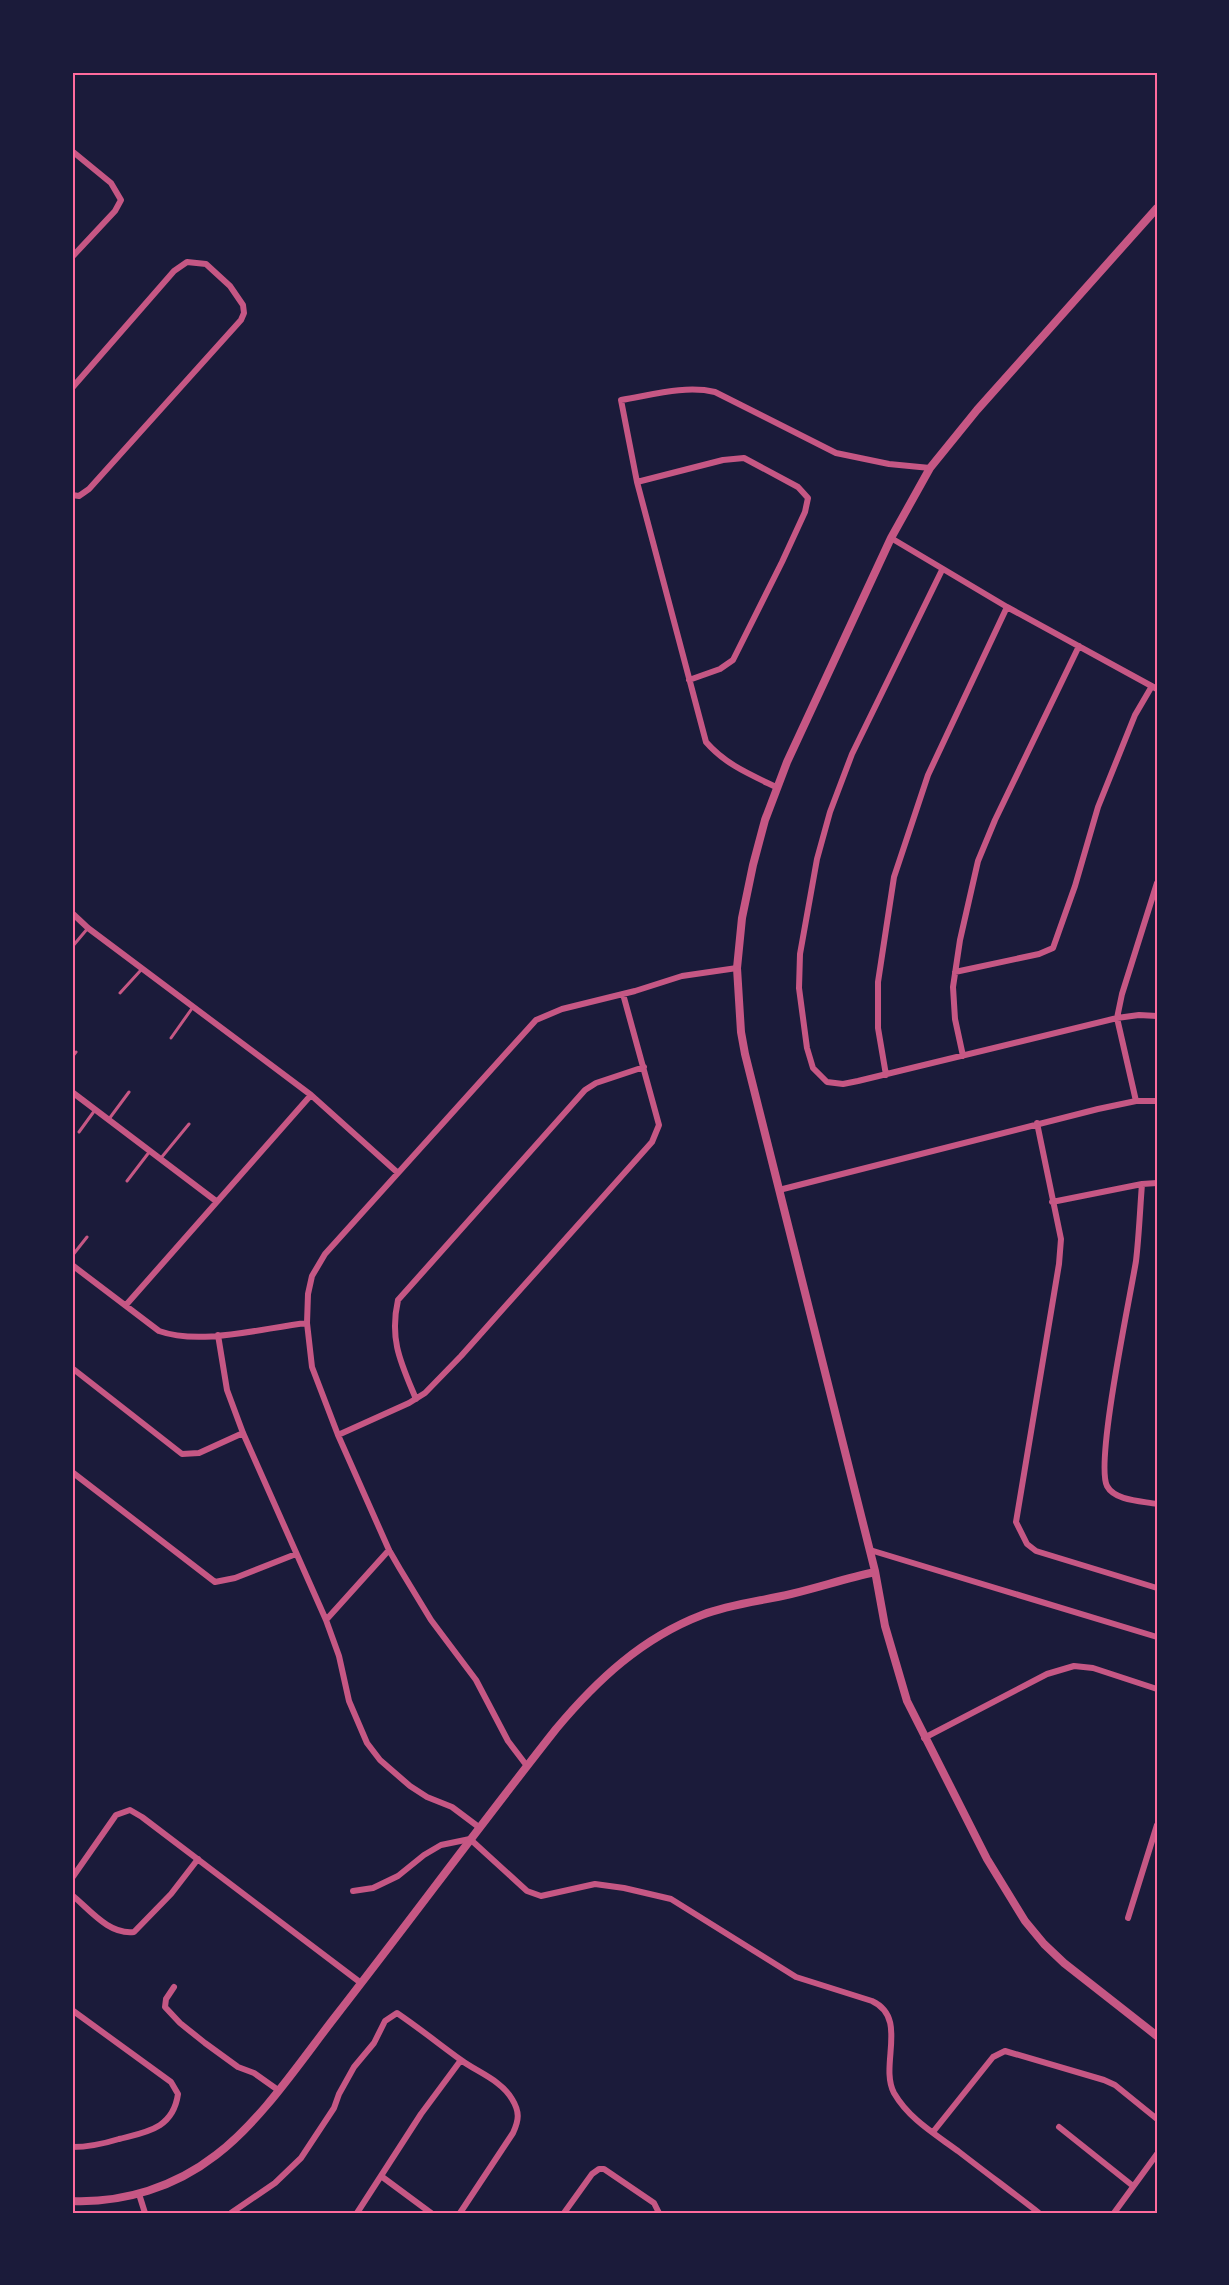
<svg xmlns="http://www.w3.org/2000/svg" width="1229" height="2285" viewBox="0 0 1229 2285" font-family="'Noto Sans',sans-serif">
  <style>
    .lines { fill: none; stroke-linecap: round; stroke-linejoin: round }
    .service { stroke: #c65784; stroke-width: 3 }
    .minor { stroke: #c65784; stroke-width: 6 }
    .tertiary { stroke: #c65784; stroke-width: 8 }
    .neatline { fill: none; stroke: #ff6b9d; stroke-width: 2 }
  </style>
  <rect width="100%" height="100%" fill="#1b1b3a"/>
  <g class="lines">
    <path class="service" d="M72 947 88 928
      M120 993 141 970
      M171 1038 193 1007
      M72 1057 76 1052
      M109 1119 129 1092
      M79 1132 95 1110
      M161 1158 189 1124
      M127 1181 150 1151
      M72 1256 87 1237"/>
    <path class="minor" d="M72 151 111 183 121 200 115 211 72 257
      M72 388 174 271 187 262 206 264 230 286 243 305 244 313 241 320 89 489 79 496 72 495
      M637 482 723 460 744 458 798 487 808 498 805 512 782 562 733 660 720 669 689 680
      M891 538 1007 607 1157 689
      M942 570 852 754 830 812 817 859 800 954 799 988 807 1048 813 1068 827 1082 843 1084 858 1081 1117 1018 1139 1015 1157 1016
      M776 787C749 774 725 764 706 742L637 482 621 400C652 395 685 385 715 392L836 453 889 464 930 468
      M72 913 88 928 311 1095 398 1173
      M955 972 1039 954 1053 948 1075 886 1098 807 1135 715 1152 686
      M963 1056 955 1019 953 987 960 940 978 861 995 820 1079 646
      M886 1075 878 1028V982L894 877 928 775 1007 607
      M72 1092 216 1201
      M1136 1101 1117 1018 1122 994 1157 883
      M1037 1123 1061 1239 1059 1264 1016 1522 1027 1544 1036 1551 1157 1588
      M1142 1184C1140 1209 1139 1236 1136 1261 1130 1298 1095 1462 1107 1486 1115 1501 1142 1501 1157 1504
      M779 1190 1098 1109 1136 1101H1157
      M1052 1202 1142 1184 1157 1183
      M72 1265 159 1331C201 1346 262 1328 307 1323
      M126 1305 311 1095
      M218 1335 227 1390 243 1433 326 1620 339 1656 349 1701 367 1743 380 1760 410 1786 427 1797 452 1807 480 1828
      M72 1368 182 1454 199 1453 243 1433
      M416 1399C401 1363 389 1340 398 1300L585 1090 596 1083 644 1067
      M338 1435 409 1403 425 1393 461 1356 652 1142 659 1125 623 994
      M72 1472 215 1582 235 1578 296 1554
      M870 1550 1157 1637
      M326 1620 389 1550
      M924 1738 1047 1674 1074 1666 1093 1668 1157 1689
      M527 1766 508 1741 476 1680 431 1620 400 1569 389 1550 338 1435 312 1367 307 1323 308 1294 312 1276 325 1254 536 1020 562 1009 635 991 682 976 737 968
      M72 1878 116 1815 130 1810 142 1817 361 1983
      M353 1891 373 1888 398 1876 424 1855 441 1845 470 1839 527 1891 541 1896 595 1884 624 1888 671 1899 796 1977 872 2001C909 2018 879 2065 894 2093 909 2119 935 2134 958 2151 985 2172 1012 2192 1039 2213
      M72 1895C90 1910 109 1935 134 1932L171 1894 198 1859
      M1128 1918 1157 1825
      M174 1987 166 1999 165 2007 180 2023 205 2043 238 2067 254 2073 278 2090
      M72 2010 171 2082 178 2094C173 2129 146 2132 119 2139 103 2144 89 2147 72 2147
      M1059 2127 1133 2186
      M933 2132 993 2057 1005 2051 1104 2080 1115 2085 1157 2119
      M381 2176 431 2213
      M139 2194 145 2213
      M231 2213 275 2183 301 2158 334 2108 339 2094 354 2067 374 2043 385 2021 397 2013C419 2028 439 2044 461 2060 477 2072 501 2080 512 2099 520 2112 519 2120 513 2133L460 2213
      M357 2213 421 2114 461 2060
      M564 2213 592 2174 599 2169H604L654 2203 659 2213
      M1114 2213 1157 2154"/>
    <path class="tertiary" d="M1157 208 977 410 930 468 891 538 787 762 765 820 753 865 742 918 737 968 741 1032 745 1054 875 1571 885 1626 907 1701 987 1859 1025 1921 1044 1944 1064 1963 1157 2036
      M72 2201C124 2203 175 2187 216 2155 261 2121 300 2062 335 2017 409 1922 481 1824 556 1729 597 1680 642 1638 702 1615 730 1604 762 1601 791 1594 820 1587 847 1578 875 1572"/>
  </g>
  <rect width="1229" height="2285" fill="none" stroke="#1b1b3a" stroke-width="147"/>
  <rect x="74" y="74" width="1082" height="2138" class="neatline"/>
</svg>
